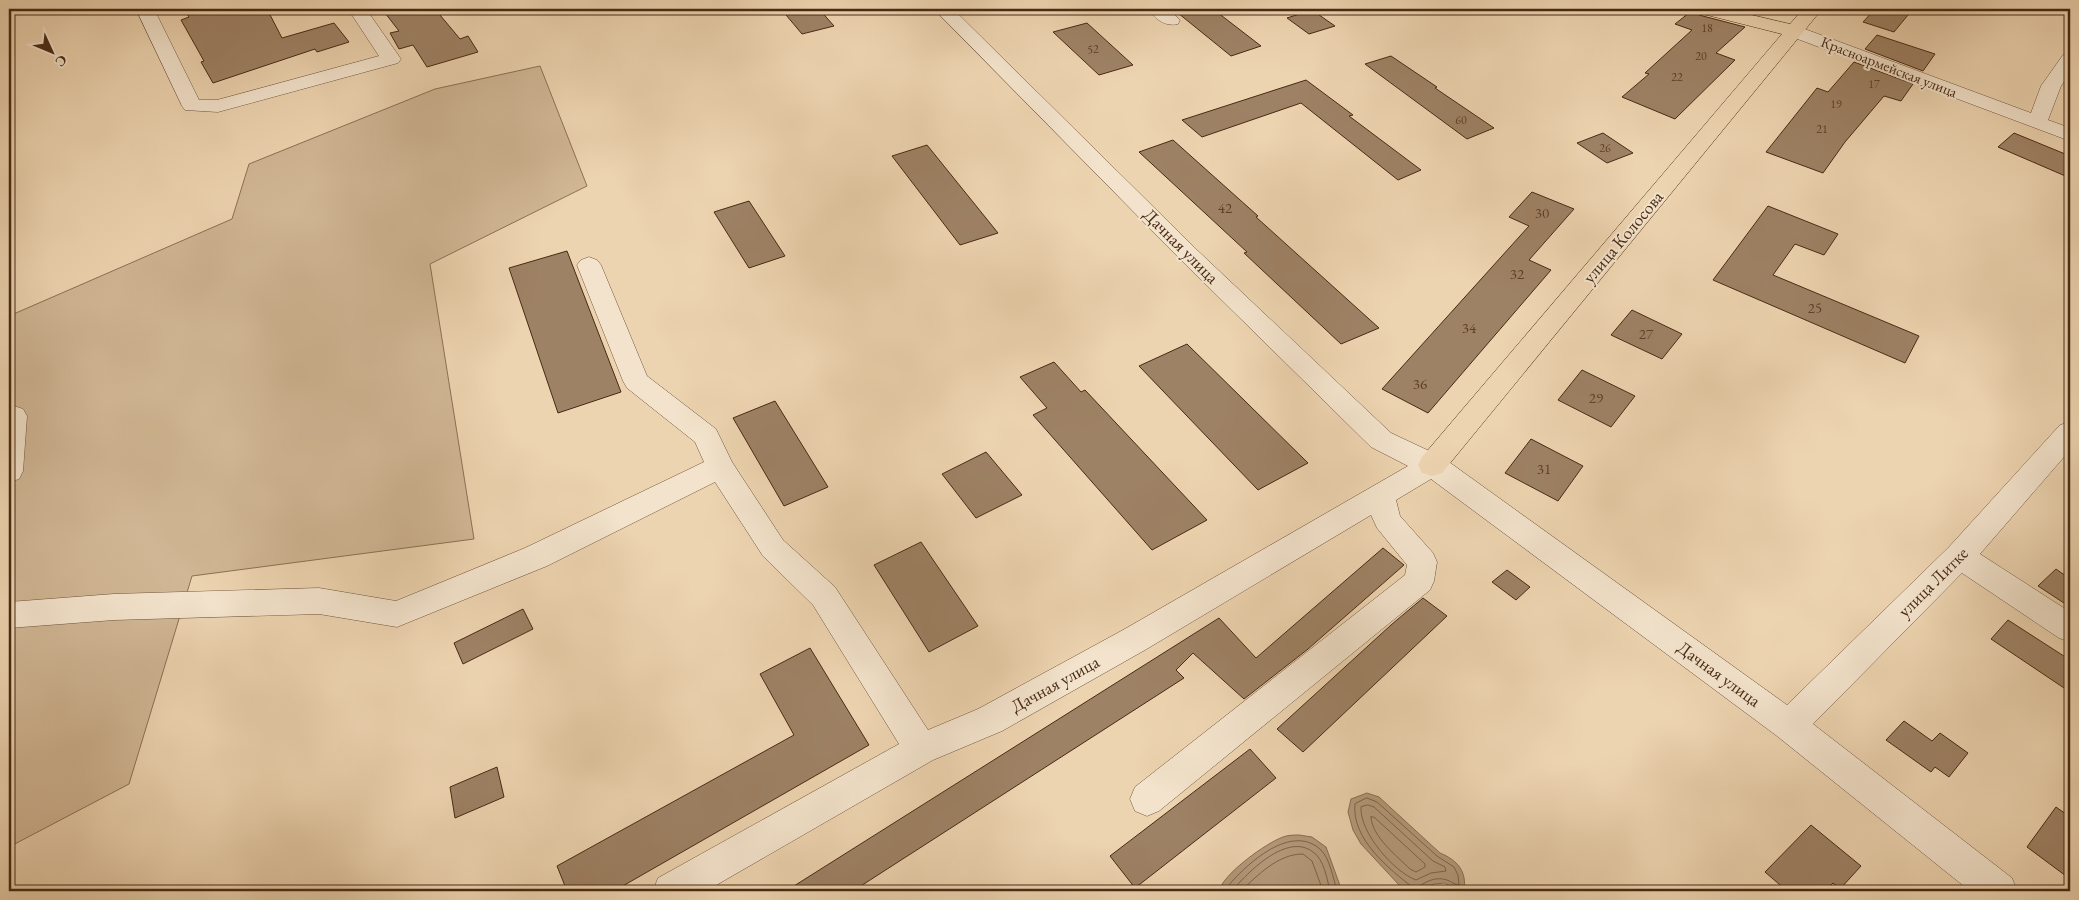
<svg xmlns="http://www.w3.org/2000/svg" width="2079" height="900" viewBox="0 0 2079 900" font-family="'EB Garamond',serif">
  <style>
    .green { fill: #d1b795; stroke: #8c7054 }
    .water { fill: #b59a7b; stroke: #896d52 }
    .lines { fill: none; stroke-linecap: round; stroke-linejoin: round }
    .shore { stroke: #7e6248; stroke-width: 1 }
    .building { fill: #9e8265; stroke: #482a14 }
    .minor-casing { stroke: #71543b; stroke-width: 1 }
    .major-casing { stroke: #482a14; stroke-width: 1 }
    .minor { fill: #f3e3cc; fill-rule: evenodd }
    .major { fill: #edd4b0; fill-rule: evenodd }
    .labels { text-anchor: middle; stroke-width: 4; stroke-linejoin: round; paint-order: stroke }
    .far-number-label { font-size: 12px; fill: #5e4028 }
    .far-street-label { font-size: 15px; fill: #482a14; stroke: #f3e3cc }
    .number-label { font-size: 15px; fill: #5e4028 }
    .street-label { font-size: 18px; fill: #482a14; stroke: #f3e3cc }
  </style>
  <rect width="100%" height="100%" fill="#edd4b0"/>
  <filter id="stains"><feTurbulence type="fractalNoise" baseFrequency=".004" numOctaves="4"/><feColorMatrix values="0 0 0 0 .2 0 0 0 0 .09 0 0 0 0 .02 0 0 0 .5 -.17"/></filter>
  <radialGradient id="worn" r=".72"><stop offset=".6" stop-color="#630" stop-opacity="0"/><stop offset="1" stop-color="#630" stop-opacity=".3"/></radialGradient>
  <path class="green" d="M540 66 587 186 430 264 474 539 192 576 129 784 9 847V316L232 219 249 164 435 89Z"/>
  <path class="water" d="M1367 793 1379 797 1440 853C1457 860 1467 871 1464 890L1456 891 1445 883 1434 884 1421 890H1411L1400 886 1361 844 1353 830 1348 812 1351 799Z
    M1299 835 1312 837 1326 847 1342 891H1219C1223 874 1266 843 1283 837 1288 835 1294 835 1299 835Z"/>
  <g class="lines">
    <path class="shore" d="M1367 798 1377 802 1437 856 1454 867 1458 875 1459 885C1454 884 1452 882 1447 880 1435 876 1425 882 1415 889 1390 870 1351 839 1355 804Z
      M1368 805 1374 807 1433 861 1445 867 1446 871 1431 873 1416 880C1394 872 1359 832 1361 807Z
      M1371 817H1374L1425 864V867L1416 872 1410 869C1397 856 1372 837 1371 817Z
      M1224 891C1242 868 1289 822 1320 849 1330 858 1333 878 1337 891
      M1232 891C1248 872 1287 832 1313 852 1324 859 1327 879 1330 891
      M1241 891C1258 875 1278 854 1303 854L1312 861 1323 891"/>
  </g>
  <path class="building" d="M206 9H267L282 38 334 23 349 42 317 52 315 49 213 83 201 62 204 61 181 20 189 17 187 14Z
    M382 9H435L460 39 468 36 478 52 427 67 413 45 399 49 390 33 399 31Z
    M781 9H819L834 26 802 34Z
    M1173 9H1213L1261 46 1231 56Z
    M1694 9 1699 15 1745 27 1716 53 1735 60 1675 119 1622 97 1649 74 1645 73 1692 30 1675 24Z
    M1875 9H1913L1894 32 1863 22Z
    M1312 10 1335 26 1309 34 1287 18Z
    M1087 23 1133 65 1099 75 1053 32Z
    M1877 35 1935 54 1923 71 1865 49Z
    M1391 56 1437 87 1435 88 1494 128 1467 139 1365 64Z
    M1854 62 1913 84 1901 101 1884 96 1845 142 1823 173 1766 152 1817 88 1828 92Z
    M1306 80 1353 115 1349 116 1421 170 1398 180 1301 103 1202 137 1182 120Z
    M1603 133 1633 153 1607 163 1577 143Z
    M2014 133 2070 156V178L1998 147Z
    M1173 140 1258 216 1256 217 1379 328 1341 344 1244 253 1247 252 1139 152Z
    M927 145 998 233 960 245 892 156Z
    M1532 192 1574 209 1529 260 1551 270 1428 413 1382 389 1529 226 1509 217Z
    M749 201 785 256 749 268 714 212Z
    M1768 206 1838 234 1824 255 1795 244 1773 275 1919 336 1905 363 1713 280Z
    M567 251 621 392 558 413 509 268Z
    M1632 310 1682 334 1662 359 1611 335Z
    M1187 344 1308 463 1258 490 1139 366Z
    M1054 362 1081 392 1085 390 1207 520 1152 550 1033 415 1047 408 1020 377Z
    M1582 370 1635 396 1611 427 1558 400Z
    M775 401 828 487 784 506 733 418Z
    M1531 439 1583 466 1558 501 1505 473Z
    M986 452 1022 495 976 518 942 474Z
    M921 542 978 626 929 652 874 565Z
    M1383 548 1404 565 1308 649 1244 699 1193 653 1176 670 1184 678 853 891H786L1219 618 1256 658Z
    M2056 569 2070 579V607L2038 586Z
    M1507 570 1530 587 1516 600 1492 582Z
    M1423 598 1447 616 1303 752 1277 729 1391 625Z
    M523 609 533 629 463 664 454 643Z
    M2008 620 2070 660V692L1991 639Z
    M810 648 869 745 614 891H567L557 866 794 735 760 674Z
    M1904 721 1932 741 1940 733 1968 753 1949 777 1935 767 1931 772 1886 740Z
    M1250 749 1276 778 1135 888 1110 856Z
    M497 767 504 797 455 818 450 787Z
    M2056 807 2070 817V879L2027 847Z
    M1811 825 1861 866 1840 889 1833 883 1825 891H1787L1765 872Z"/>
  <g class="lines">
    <g class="minor-casing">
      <path id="minor" d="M136 9H154L199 100H217L379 56 348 9H366L401 59 398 63 218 112 185 110 182 106Z
        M934 9H953L1197 250 1391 433 1442 457 1787 705 1949 547 2060 425 2070 422V450L1980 554 2070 612V642L2059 638 1962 573 1813 724 2012 878 2017 891H1970L1777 736 1431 479 1396 500 1400 516 1433 553 1437 562 1434 581 1430 590 1159 811 1147 816 1135 811 1130 799 1135 787 1405 575 1407 565 1377 528 1371 515 1145 650 1002 731 933 760 706 891H653L658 878 899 744 813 605 763 556 715 482 547 566 397 627 319 614 114 620 9 628V602L114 594 319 588 396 601 525 548 704 462 695 442 627 388 623 381 577 265 581 260 589 257 597 260 601 265 647 376 716 429 732 462 783 540 835 587 928 730 978 709 1123 630 1408 466 1371 447 1181 260Z
        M1148 9H1168L1180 20 1178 24C1165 27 1155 19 1148 9Z
        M1794 25 2031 113 2041 86 2063 55 2070 53V73L2061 86 2048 120 2070 128V141L1787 35 1785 31 1787 27Z
        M14 406 23 409 27 416 23 471 19 479 9 482V408Z"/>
    </g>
    <g class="major-casing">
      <path id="major" d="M1696 9H1726L1790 24 1803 9H1822L1442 473 1432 476 1422 473 1418 465 1422 457 1782 34 1699 13Z"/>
    </g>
    <use href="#minor" class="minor"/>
    <use href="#major" class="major"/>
  </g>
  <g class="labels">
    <g class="far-number-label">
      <text x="1707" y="32">18</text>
      <text x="1093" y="53">52</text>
      <text x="1701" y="60">20</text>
      <text x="1677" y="81">22</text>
      <text x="1874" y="88">17</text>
      <text x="1836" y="108">19</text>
      <text x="1461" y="124">60</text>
      <text x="1822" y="133">21</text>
      <text x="1605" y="152">26</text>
    </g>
    <g class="far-street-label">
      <text transform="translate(1889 67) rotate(21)" y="5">Красноармейская улица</text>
    </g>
    <g class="number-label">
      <text x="1225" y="213">42</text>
      <text x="1542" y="218">30</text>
      <text x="1517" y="279">32</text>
      <text x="1815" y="313">25</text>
      <text x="1469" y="333">34</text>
      <text x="1646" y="339">27</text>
      <text x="1420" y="389">36</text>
      <text x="1596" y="403">29</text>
      <text x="1544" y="474">31</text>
    </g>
    <g class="street-label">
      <text transform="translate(1623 237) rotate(-50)" y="6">улица Колосова</text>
      <text transform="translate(1181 246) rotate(45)" y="6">Дачная улица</text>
      <text transform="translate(1933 582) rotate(-45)" y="6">улица Литке</text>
      <text transform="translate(1719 674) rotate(36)" y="6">Дачная улица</text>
      <text transform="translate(1055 684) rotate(-29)" y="6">Дачная улица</text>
    </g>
  </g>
  <rect width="2079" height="900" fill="none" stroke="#edd4b0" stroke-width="30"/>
  <rect x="10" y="10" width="2059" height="880" fill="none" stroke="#482a14" stroke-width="2.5"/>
  <rect x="15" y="15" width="2049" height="870" fill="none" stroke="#482a14"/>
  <g transform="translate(52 52) rotate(134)" stroke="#f3e3cc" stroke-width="4" paint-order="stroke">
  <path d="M0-4L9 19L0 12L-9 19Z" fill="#482a14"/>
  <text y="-8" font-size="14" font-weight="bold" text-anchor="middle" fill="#482a14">С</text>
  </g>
  <rect width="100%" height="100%" filter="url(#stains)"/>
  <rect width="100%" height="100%" fill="url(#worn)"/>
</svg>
